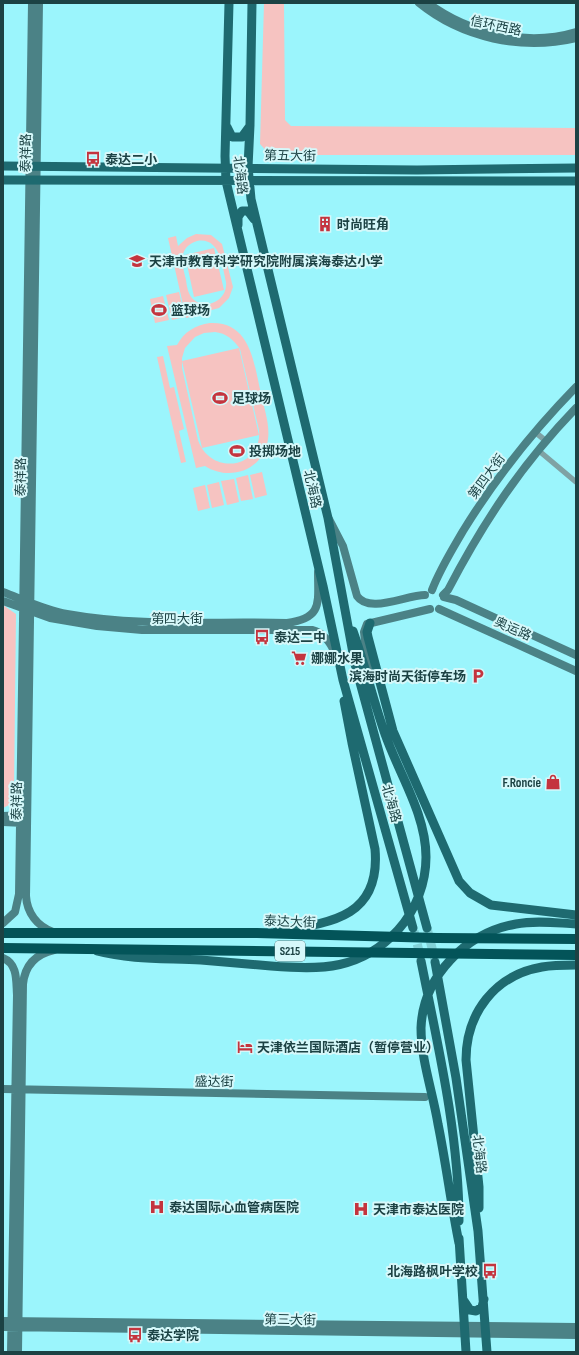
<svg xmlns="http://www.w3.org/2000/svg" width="579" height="1355" viewBox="0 0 579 1355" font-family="'Sofia Sans Condensed','Noto Sans SC',sans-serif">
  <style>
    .green { fill: #f6c3c1; fill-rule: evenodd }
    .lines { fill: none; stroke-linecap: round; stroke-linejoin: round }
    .primary-tunnel { stroke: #82d1d7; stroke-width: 9; stroke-dasharray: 9 4.5; stroke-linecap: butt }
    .street { stroke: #7fa2a4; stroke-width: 5.5 }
    .secondary { stroke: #4b8286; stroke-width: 8 }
    .primary { stroke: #1e6a70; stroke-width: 9 }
    .highway { stroke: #035459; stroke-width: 10 }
    .labels { text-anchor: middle; stroke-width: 4; stroke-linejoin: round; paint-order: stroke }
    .shield { fill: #d6f8fa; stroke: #54797b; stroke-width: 1 }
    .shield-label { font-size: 12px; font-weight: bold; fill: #1c4244 }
    .street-label { font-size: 13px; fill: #1c4244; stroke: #d6f8fa }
    .poi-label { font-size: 13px; font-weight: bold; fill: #1c4244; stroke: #d6f8fa; text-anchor: start }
  </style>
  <rect width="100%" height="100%" fill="#9bf5fc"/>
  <path class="green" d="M264 3H284L285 120 291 126 576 128V155H270L260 144Z
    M196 234 211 235 222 244 233 287 229 298 219 308 208 311 192 307 194 316 186 318 168 238 176 236 178 246 187 238ZM197 241C220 237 222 265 226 282 228 299 208 311 194 300 188 295 187 287 186 280 182 264 177 248 197 241Z
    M214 248 224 290 194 297 185 255Z
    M179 292 185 317 172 320 166 295Z
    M163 296 169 320 155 323 150 299Z
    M210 323C251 321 254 364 261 394 264 408 270 424 268 439 264 470 230 482 205 466L196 468 167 346 177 345C184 332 195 325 210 323ZM215 332C226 333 234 340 240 349L259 430C263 468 211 477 198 440L182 368V358L185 348 195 337 204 333Z
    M239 348 259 435 202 448 182 361Z
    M163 356 170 388 174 387 184 429 179 431 186 462 181 463 157 357Z
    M262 472 267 495 255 498 250 475Z
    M248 475 253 499 241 501 236 478Z
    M234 479 239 502 227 505 221 481Z
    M219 482 224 505 212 508 207 485Z
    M205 485 210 508 198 511 193 488Z
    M3 605 16 614 14 793 11 804 3 808Z"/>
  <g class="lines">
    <path class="primary-tunnel" d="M427 928 435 960
      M414 931 421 959"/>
    <path class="street" d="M535 432 546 441
      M538 450 576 482"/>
    <path class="secondary" d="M39 3 26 896C27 913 37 926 53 932
      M419 3C462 38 522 51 576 38
      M428 3C468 33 527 47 576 32
      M329 519 343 546 357 596C369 614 406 595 425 595
      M432 590C440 569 452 550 463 531 495 479 533 431 576 387
      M3 592C24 600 45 610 67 614 139 627 214 621 287 623 323 618 318 603 318 572
      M443 595 448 590C484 521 522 464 576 408
      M444 597 456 600 576 655
      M3 601 50 618 97 626 142 630H312C324 633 330 642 335 653
      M439 609 576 671
      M368 669 364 632 367 624 430 609
      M3 816 25 815
      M3 822 24 823
      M3 923 15 912 19 894 32 3
      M3 958C18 964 16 981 17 995L11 1352
      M3 1089 425 1097
      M3 1321 576 1327
      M3 1327 576 1335
      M18 1352 23 984C25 965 36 954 54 950"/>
    <path class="primary" d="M229 3 225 156 226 181 323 586 343 680 413 928
      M252 3 250 125 248 167 251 199 328 518 355 664 427 928
      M227 127 232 137H242L250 126
      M3 166 417 170 576 168
      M3 180 576 181
      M238 225V217L242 211H248L254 219
      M370 623 367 632 368 637 393 731 459 881 470 893 491 905 576 915
      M277 931C330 923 381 918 375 849L352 743 344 701
      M97 951C131 960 167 958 201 960 224 962 248 964 271 966 322 970 361 970 398 930 416 910 426 883 426 857 426 814 399 774 385 734 373 700 365 665 353 631
      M421 961C438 1046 459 1135 459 1221
      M435 962 456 1078 478 1231 487 1352
      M479 1208V1187L466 1060C466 1013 495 975 542 967 553 965 565 965 576 965
      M459 1238 466 1352
      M459 1243C451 1204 446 1163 438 1124 433 1093 421 1060 421 1028 423 976 466 933 516 924 536 920 556 923 576 924
      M464 1301 470 1310 476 1311 482 1307 484 1299"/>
    <path class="highway" d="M3 933H257L437 938 576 939
      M3 948 576 955"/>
  </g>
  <defs>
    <g id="bus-bare" transform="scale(1.2)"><path d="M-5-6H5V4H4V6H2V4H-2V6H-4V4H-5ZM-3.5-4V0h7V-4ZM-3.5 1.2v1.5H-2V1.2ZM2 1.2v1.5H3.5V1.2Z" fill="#c4343e" stroke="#d6f8fa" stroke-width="2.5" paint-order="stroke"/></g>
    <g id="building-bare" transform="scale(1.2)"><path d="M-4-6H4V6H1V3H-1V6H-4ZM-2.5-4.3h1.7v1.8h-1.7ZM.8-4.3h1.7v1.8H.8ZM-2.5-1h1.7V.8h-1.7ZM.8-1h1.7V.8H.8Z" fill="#c4343e" stroke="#d6f8fa" stroke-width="2.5" paint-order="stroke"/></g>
    <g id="school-bare" transform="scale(1.2)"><path d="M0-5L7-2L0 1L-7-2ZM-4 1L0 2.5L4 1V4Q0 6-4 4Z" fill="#c4343e" stroke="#d6f8fa" stroke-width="2.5" paint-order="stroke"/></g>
    <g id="stadium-bare" transform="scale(1.2)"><path d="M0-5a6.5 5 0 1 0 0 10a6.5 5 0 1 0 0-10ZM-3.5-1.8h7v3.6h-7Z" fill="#c4343e" stroke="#d6f8fa" stroke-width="2.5" paint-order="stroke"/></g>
    <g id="supermarket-bare" transform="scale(1.2)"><path d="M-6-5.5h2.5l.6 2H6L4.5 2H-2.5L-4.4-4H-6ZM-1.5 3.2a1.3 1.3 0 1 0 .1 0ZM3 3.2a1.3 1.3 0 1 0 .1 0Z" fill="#c4343e" stroke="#d6f8fa" stroke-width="2.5" paint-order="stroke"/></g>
    <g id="parking-bare" transform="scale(1.2)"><path d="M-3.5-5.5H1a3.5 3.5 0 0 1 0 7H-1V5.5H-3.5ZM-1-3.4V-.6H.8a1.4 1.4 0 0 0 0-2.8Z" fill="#c4343e" stroke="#d6f8fa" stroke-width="2.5" paint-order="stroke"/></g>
    <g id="shop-bare" transform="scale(1.2)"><path d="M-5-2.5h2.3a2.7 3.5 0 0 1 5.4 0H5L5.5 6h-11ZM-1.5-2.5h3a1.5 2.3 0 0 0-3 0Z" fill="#c4343e" stroke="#d6f8fa" stroke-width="2.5" paint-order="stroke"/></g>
    <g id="hotel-bare" transform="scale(1.2)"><path d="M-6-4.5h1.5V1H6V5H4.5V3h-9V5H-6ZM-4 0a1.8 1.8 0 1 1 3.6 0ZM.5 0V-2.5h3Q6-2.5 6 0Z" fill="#c4343e" stroke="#d6f8fa" stroke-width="2.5" paint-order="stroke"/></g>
    <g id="hospital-bare" transform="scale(1.2)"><path d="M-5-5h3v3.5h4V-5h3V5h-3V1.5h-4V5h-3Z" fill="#c4343e" stroke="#d6f8fa" stroke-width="2.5" paint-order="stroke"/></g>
  </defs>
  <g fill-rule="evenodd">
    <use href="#bus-bare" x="93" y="159"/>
    <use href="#building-bare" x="325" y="224"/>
    <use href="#school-bare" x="137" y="261"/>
    <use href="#stadium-bare" x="159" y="310"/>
    <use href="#stadium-bare" x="220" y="398"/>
    <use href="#stadium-bare" x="237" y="451"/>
    <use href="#bus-bare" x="262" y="637"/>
    <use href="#supermarket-bare" x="299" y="658"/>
    <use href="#parking-bare" x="478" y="676"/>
    <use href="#shop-bare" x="553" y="782"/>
    <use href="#hotel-bare" x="245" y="1047"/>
    <use href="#hospital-bare" x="157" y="1207"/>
    <use href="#hospital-bare" x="361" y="1209"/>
    <use href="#bus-bare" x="490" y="1271"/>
    <use href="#bus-bare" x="135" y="1335"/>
  </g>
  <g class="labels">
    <rect class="shield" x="275" y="941" width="30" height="20" rx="3"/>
    <g class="shield-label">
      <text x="290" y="955">S215</text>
    </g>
    <g class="street-label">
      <text transform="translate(496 25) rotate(12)" y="5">信环西路</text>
      <text transform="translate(25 153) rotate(-89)" y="5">泰祥路</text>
      <text transform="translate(290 155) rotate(1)" y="5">第五大街</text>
      <text transform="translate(241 175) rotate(83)" y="5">北海路</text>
      <text transform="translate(486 476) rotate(-54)" y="5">第四大街</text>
      <text transform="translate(20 477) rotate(-89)" y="5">泰祥路</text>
      <text transform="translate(313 489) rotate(77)" y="5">北海路</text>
      <text x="177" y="623">第四大街</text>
      <text transform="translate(513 628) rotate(24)" y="5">奥运路</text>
      <text transform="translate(16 801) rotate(-89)" y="5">泰祥路</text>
      <text transform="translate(392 803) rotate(74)" y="5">北海路</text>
      <text transform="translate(290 921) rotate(2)" y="5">泰达大街</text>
      <text transform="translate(214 1081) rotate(1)" y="5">盛达街</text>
      <text transform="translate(480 1154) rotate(83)" y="5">北海路</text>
      <text transform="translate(290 1319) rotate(1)" y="5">第三大街</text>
    </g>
    <g class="poi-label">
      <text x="105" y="164">泰达二小</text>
      <text x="337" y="229">时尚旺角</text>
      <text x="149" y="266">天津市教育科学研究院附属滨海泰达小学</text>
      <text x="171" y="315">篮球场</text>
      <text x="232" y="403">足球场</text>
      <text x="249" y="456">投掷场地</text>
      <text x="274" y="642">泰达二中</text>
      <text x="311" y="663">娜娜水果</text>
      <text x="466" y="681" text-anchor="end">滨海时尚天街停车场</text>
      <text x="541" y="787" text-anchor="end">F.Roncie</text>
      <text x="257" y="1052">天津依兰国际酒店（暂停营业）</text>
      <text x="169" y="1212">泰达国际心血管病医院</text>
      <text x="373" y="1214">天津市泰达医院</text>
      <text x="478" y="1276" text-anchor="end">北海路枫叶学校</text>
      <text x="147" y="1340">泰达学院</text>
    </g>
  </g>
  <rect width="579" height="1355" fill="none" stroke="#1c4244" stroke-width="8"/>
</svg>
